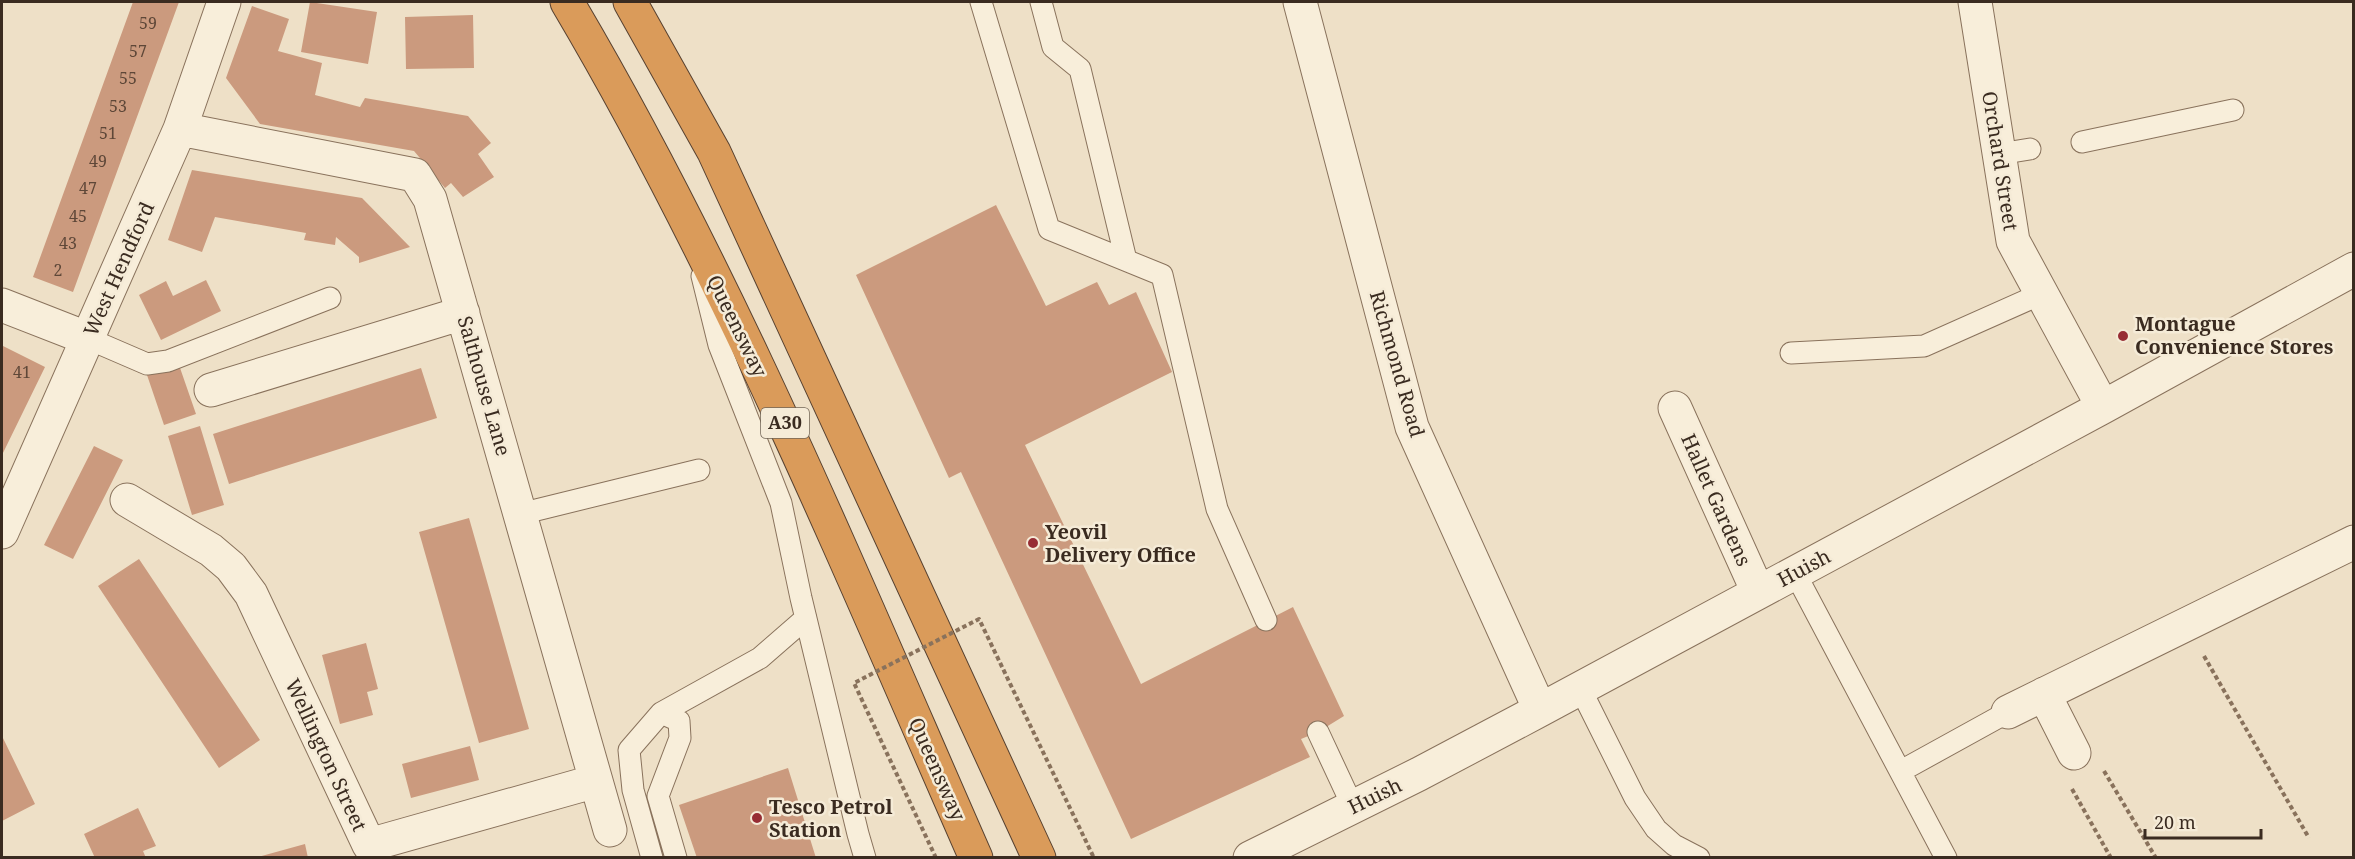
<svg xmlns="http://www.w3.org/2000/svg" width="2355" height="859" viewBox="0 0 2355 859" font-family="'Noto Serif',serif">
  <style>
    .building { fill: #cb9a7e }
    .lines { fill: none; stroke-linecap: round; stroke-linejoin: round }
    .lane-casing { stroke: #89725c; stroke-width: 23 }
    .street-casing { stroke: #89725c; stroke-width: 35 }
    .highway-casing { stroke: #574130; stroke-width: 35 }
    .path { stroke: #89725c; stroke-width: 4; stroke-dasharray: 4.5 3; stroke-linecap: butt }
    .lane { stroke: #f8eeda; stroke-width: 21 }
    .street { stroke: #f8eeda; stroke-width: 33 }
    .highway { stroke: #da9b5a; stroke-width: 33 }
    .path-bridge { stroke: #89725c; stroke-width: 4; stroke-dasharray: 4.5 3; stroke-linecap: butt }
    .poi-dot { fill: #972d34; stroke: #f5ebd7; stroke-width: 2 }
    .labels { text-anchor: middle; stroke-width: 5; stroke-linejoin: round; paint-order: stroke }
    .number-label { font-size: 16px; fill: #5e4738 }
    .shield { fill: #f5ebd7; stroke: #726557; stroke-width: 1.5 }
    .shield-label { font-size: 18px; font-weight: bold; fill: #3a2b20 }
    .street-label { font-size: 20px; fill: #3a2b20; stroke: #f5ebd7 }
    .poi-label { font-size: 20px; font-weight: bold; fill: #3a2b20; stroke: #f5ebd7; text-anchor: start }
  </style>
  <rect width="100%" height="100%" fill="#eee0c7"/>
  <path class="building" d="M133 2H179L73 292 33 277Z
    M310 2 377 12 368 64 301 52Z
    M252 6 289 19 278 51 322 63 315 95 360 107 365 98 468 116 491 143 478 154 494 177 463 197 451 183 445 188 414 151 260 124 226 78Z
    M473 15 474 68 406 69 405 17Z
    M192 170 362 198 410 247 359 263V257L336 237 335 245 304 240 306 233 215 217 202 252 168 240Z
    M996 205 1046 306 1097 282 1109 305 1136 292 1172 372 1025 445 1141 684 1293 607 1344 716 1318 732 1301 739 1310 757 1131 839 961 472 949 478 856 275Z
    M206 280 221 311 161 340 139 295 166 281 173 296Z
    M3 346 45 367 2 455V350Z
    M179 365 196 414 164 425 147 375Z
    M421 368 437 418 229 484 213 434Z
    M200 426 224 505 192 515 168 436Z
    M94 446 123 460 73 559 44 545Z
    M469 518 529 729 479 743 419 532Z
    M139 559 260 740 219 768 98 586Z
    M366 643 378 689 367 692 373 715 340 724 322 655Z
    M2 736 35 804 2 821Z
    M470 746 479 780 411 798 402 764Z
    M788 768 816 858H697L679 805Z
    M138 808 156 846 143 851 146 858H95L84 834Z
    M305 844 308 858H258V857Z"/>
  <g class="lines">
    <g class="lane-casing">
      <path id="lane" d="M981 2 1049 229 1162 275 1217 509 1266 620
        M1041 2 1053 47 1080 69 1126 260
        M2082 142 2233 110
        M1999 154 2030 149
        M702 276 719 345 781 503 801 598 858 834 865 858
        M89 339 147 364 168 361 330 298
        M1791 353 1924 346 2041 294
        M520 514 699 470
        M1795 573 1946 858
        M1580 688 1635 798 1656 829 1674 845 1699 858
        M661 713 760 658 806 618
        M1318 732 1353 807
        M1901 771 2008 712
        M652 858 633 790 629 750 661 713 679 721 680 738 658 796 676 858"/>
    </g>
    <g class="street-casing">
      <path id="street" d="M1300 2 1412 427 1540 710
        M1975 2 2013 241 2103 407
        M180 129 415 175 430 199 610 830
        M2 305 89 339
        M211 390 463 313
        M1675 408 1758 592
        M127 500 211 550 231 567 251 594 369 845 596 781
        M2 532 180 129 224 2
        M2044 694 2074 753
        M2008 712 2354 542
        M1250 858 1419 774 1540 710 2103 407 2354 269"/>
    </g>
    <g class="highway-casing">
      <path id="highway" d="M567 2C728 274 849 569 976 858
        M630 2 714 152 1039 858"/>
    </g>
    <path class="path" d="M2204 656 2309 838
      M2104 771 2156 858
      M2072 789 2111 858"/>
    <use href="#lane" class="lane"/>
    <use href="#street" class="street"/>
    <use href="#highway" class="highway"/>
    <path class="path-bridge" d="M936 858 854 683 979 619 1094 858"/>
  </g>
  <g class="poi-dot">
    <circle cx="2123" cy="336" r="6"/>
    <circle cx="1033" cy="543" r="6"/>
    <circle cx="757" cy="818" r="6"/>
  </g>
  <g class="labels">
    <g class="number-label">
      <text x="148" y="29">59</text>
      <text x="138" y="57">57</text>
      <text x="128" y="84">55</text>
      <text x="118" y="112">53</text>
      <text x="108" y="139">51</text>
      <text x="98" y="167">49</text>
      <text x="88" y="194">47</text>
      <text x="78" y="222">45</text>
      <text x="68" y="249">43</text>
      <text x="58" y="276">2</text>
      <text x="22" y="378">41</text>
    </g>
    <rect class="shield" x="761" y="408" width="48" height="30" rx="4.5"/>
    <g class="shield-label">
      <text x="785" y="429">A30</text>
    </g>
    <g class="street-label">
      <text transform="translate(2000 161) rotate(81)" y="7">Orchard Street</text>
      <text transform="translate(119 269) rotate(-66)" y="7">West Hendford</text>
      <text transform="translate(737 326) rotate(64)" y="7">Queensway</text>
      <text transform="translate(1397 364) rotate(74)" y="7">Richmond Road</text>
      <text transform="translate(484 386) rotate(74)" y="7">Salthouse Lane</text>
      <text transform="translate(1716 500) rotate(66)" y="7">Hallet Gardens</text>
      <text transform="translate(1804 568) rotate(-28)" y="7">Huish</text>
      <text transform="translate(326 755) rotate(65)" y="7">Wellington Street</text>
      <text transform="translate(937 769) rotate(66)" y="7">Queensway</text>
      <text transform="translate(1375 796) rotate(-26)" y="7">Huish</text>
    </g>
    <g class="poi-label">
      <text x="2135" y="331">Montague<tspan x="2135" dy="23">Convenience Stores</tspan></text>
      <text x="1045" y="539">Yeovil<tspan x="1045" dy="23">Delivery Office</tspan></text>
      <text x="769" y="814">Tesco Petrol<tspan x="769" dy="23">Station</tspan></text>
    </g>
  </g>
  <rect width="2355" height="859" fill="none" stroke="#3a2b20" stroke-width="6"/>
  <path d="M2145 829v9h116v-9" fill="none" stroke="#3a2b20" stroke-width="3"/>
  <text x="2154" y="829" font-size="18" fill="#3a2b20" stroke="#f5ebd7" stroke-width="4.5" paint-order="stroke">20 m</text>
</svg>
